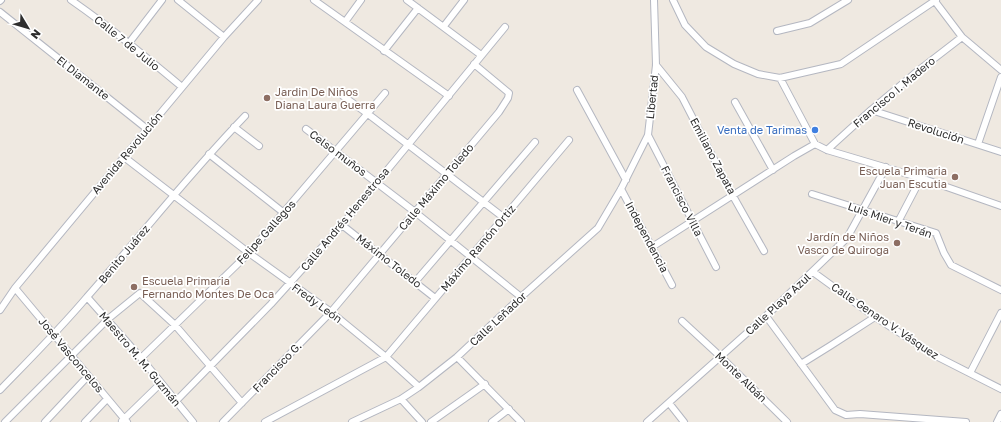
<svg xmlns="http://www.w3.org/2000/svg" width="1001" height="422" viewBox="0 0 1001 422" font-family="'Golos Text',sans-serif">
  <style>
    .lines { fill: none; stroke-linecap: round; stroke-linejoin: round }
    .minor-casing { stroke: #b4b7c1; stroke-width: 8 }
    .minor { stroke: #fff; stroke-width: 6 }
    .education-dot { fill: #8d6e63; stroke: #fff; stroke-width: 1.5 }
    .shop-dot { fill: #3f7fe0; stroke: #fff; stroke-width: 1.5 }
    .labels { text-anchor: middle; stroke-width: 3.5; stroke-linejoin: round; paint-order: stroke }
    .street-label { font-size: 11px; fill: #2e2e2e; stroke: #fff }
    .education-label { font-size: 11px; fill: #785e54; stroke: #fff; text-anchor: start }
    .shop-label { font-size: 11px; fill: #366cbe; stroke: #fff; text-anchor: end }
  </style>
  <rect width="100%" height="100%" fill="#efe9e1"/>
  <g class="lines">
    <g class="minor-casing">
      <path id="minor" d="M71 0C110 27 146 57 182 87
        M178 0 224 37
        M314 0 449 96
        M407 0 481 55
        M673 0 685 25 706 47 734 64 758 74 780 78 841 64 936 0
        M934 0 962 37 1001 70
        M0 1 1 0
        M0 12 147 129
        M345 22 361 0
        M444 26 464 0
        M777 31 810 23 848 0
        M129 43 162 0
        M384 51 418 8
        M656 65 682 97 733 196 764 251
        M780 78 815 144 827 150 921 178 1001 206
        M577 90 626 180
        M343 96 368 114 503 217
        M735 102 773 170
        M871 110 1001 152
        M234 127 259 146
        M306 129 415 212 521 297
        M648 135 716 267
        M978 144 1001 77
        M827 150 871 110 914 74 962 37
        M209 154 284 213
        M124 157 249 253 331 312 386 357 419 387
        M621 189 672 285
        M812 194 936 233 944 253 951 265 1001 290
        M898 222 921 178
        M342 225 435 298
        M652 247 794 156 815 144
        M813 272 875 317 934 355 1001 389
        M415 282 535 142
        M15 288 127 422
        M87 297 141 358 193 422
        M0 310 15 288 224 37 258 0
        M766 316 835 410 846 415 860 414 966 422
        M682 321 721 357 787 422
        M457 357 521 422
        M141 358 249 253 385 93
        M801 364 830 346 875 317
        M970 373 1001 313
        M0 390C30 359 60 329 87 297 140 237 189 174 245 116
        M401 399 422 422
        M176 401 271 304 342 225 505 27
        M669 403 684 422
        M122 421 161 383
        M5 422 108 319 140 293 175 325 242 403
        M45 422 88 376
        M85 422 107 399
        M223 422 331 312 499 112 508 98 509 93 474 64
        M265 422 386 357 569 140
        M352 422 401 399 419 387 457 357 521 297 598 228 621 189 648 135 656 65 654 0
        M431 422 485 384
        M492 422 509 409
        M647 422 766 316 847 238 886 167
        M997 422 1001 414"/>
    </g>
    <use href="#minor" class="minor"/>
  </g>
  <g class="education-dot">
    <circle cx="267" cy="98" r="4"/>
    <circle cx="955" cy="177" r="4"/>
    <circle cx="897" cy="243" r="4"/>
    <circle cx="134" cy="287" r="4"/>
  </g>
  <circle class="shop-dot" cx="815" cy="130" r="4"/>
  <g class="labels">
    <g class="street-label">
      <text transform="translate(127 43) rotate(39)" y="4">Calle 7 de Julio</text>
      <text transform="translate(83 78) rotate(38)" y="4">El Diamante</text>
      <text transform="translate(894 92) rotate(-40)" y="4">Francisco I. Madero</text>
      <text transform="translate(652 97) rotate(-84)" y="4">Libertad</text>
      <text transform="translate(936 131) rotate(18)" y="4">Revolución</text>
      <text transform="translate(127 153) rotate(-50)" y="4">Avenida Revolución</text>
      <text transform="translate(338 153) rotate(37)" y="4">Celso muños</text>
      <text transform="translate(713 156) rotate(62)" y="4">Emiliano Zapata</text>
      <text transform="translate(436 187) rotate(-50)" y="4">Calle Máximo Toledo</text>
      <text transform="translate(682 201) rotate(63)" y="4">Francisco Villa</text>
      <text transform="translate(345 219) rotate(-50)" y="4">Calle Andrés Henestrosa</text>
      <text transform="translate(890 220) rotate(19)" y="4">Luis Mier y Terán</text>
      <text transform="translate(266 232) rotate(-48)" y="4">Felipe Gallegos</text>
      <text transform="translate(647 237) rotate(62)" y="4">Independencia</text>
      <text transform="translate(478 248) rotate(-50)" y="4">Máximo Ramón Ortiz</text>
      <text transform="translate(124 254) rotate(-50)" y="4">Benito Juárez</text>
      <text transform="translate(389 261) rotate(38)" y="4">Máximo Toledo</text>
      <text transform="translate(317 303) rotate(36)" y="4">Fredy León</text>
      <text transform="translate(778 304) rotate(-43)" y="4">Calle Playa Azul</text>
      <text transform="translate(498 319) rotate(-43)" y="4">Calle Leñador</text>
      <text transform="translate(885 321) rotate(34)" y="4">Calle Genaro V. Vásquez</text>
      <text transform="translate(71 355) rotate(50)" y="4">José Vasconcelos</text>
      <text transform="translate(140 359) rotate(50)" y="4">Maestro M. M. Guzmán</text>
      <text transform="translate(277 367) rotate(-46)" y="4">Francisco G.</text>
      <text transform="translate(741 377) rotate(44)" y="4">Monte Albán</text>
    </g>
    <g class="education-label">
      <text x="275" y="96">Jardin De Niños<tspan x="275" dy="13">Diana Laura Guerra</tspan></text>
      <text x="947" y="175" text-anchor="end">Escuela Primaria<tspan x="947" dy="13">Juan Escutia</tspan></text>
      <text x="889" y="241" text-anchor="end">Jardín de Niños<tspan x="889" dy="13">Vasco de Quiroga</tspan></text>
      <text x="142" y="285">Escuela Primaria<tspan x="142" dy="13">Fernando Montes De Oca</tspan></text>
    </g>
    <g class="shop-label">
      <text x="807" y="134">Venta de Tarimas</text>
    </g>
  </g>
  <g transform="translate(28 28) rotate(128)" stroke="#ffffff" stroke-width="3" paint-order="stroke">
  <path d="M0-3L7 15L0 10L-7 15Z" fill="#2e2e2e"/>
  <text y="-6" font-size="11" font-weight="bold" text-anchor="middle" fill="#2e2e2e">N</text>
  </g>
</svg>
